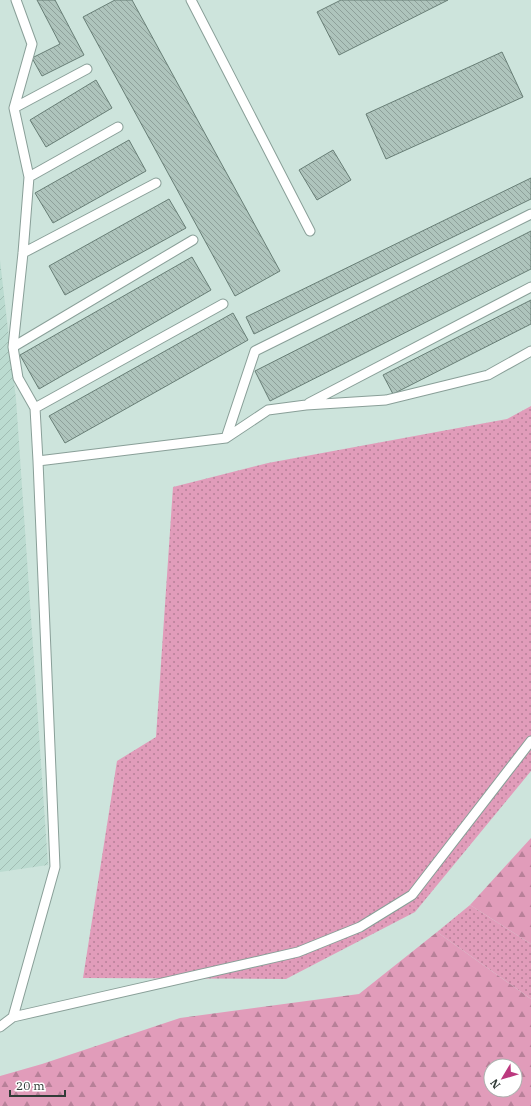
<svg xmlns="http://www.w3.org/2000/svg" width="531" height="1106" viewBox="0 0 531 1106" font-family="'IBM Plex Serif',serif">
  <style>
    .industrial { fill: url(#industrial-furrows) }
    .grass { fill: url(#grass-dots) }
    .forest { fill: url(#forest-firs); fill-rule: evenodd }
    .building { fill: url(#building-back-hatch); stroke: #687e76 }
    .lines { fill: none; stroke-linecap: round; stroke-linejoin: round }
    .service-casing { stroke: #899f98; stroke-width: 11 }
    .service { stroke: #fff; stroke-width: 9 }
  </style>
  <defs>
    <pattern id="industrial-furrows" width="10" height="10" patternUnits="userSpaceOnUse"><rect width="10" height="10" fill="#bbdbd0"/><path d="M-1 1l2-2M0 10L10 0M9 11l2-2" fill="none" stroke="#a1bdb3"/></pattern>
    <pattern id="grass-dots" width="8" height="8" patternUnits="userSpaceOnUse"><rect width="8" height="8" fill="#e19cba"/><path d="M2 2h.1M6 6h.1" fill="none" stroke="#b78098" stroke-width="1.8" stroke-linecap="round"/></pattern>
    <pattern id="forest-firs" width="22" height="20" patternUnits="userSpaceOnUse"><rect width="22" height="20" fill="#e19cba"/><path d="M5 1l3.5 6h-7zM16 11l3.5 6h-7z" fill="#b78098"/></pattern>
    <pattern id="building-back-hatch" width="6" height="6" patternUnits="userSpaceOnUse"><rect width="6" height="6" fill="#aec4bc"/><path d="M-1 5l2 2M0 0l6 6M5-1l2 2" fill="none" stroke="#8ea09a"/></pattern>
  </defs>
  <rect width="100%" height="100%" fill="#cde4dc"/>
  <path class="industrial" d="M0 260 16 399 48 865 0 872Z"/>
  <path class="grass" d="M531 406V771L415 912 286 979 83 978 117 761 156 737 173 487 268 463 507 419Z
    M470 905 531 944V999L437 932Z"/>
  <path class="forest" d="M531 838V944L470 905Z
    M437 932 531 999V1106H0V1076L42 1064 180 1018 359 994ZM491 1066H515V1090H491Z"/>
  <path class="building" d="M37 0H55L84 55 42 76 32 58 60 44Z
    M115 0H132L280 271 235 296 83 17Z
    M341 0H448L339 55 317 12Z
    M502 52 523 97 386 159 366 114Z
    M96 80 112 108 46 147 30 120Z
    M129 140 146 171 53 223 35 193Z
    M333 150 351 180 317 200 299 170Z
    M531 178V199L254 334 246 317Z
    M169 199 186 228 65 295 49 266Z
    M531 231V269L270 401 255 371Z
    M192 257 211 290 39 389 20 355Z
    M531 300V324L393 394 383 375Z
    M233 313 248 340 65 443 49 416Z"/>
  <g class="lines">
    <g class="service-casing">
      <path id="service" d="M191 0 310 231
        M14 108 87 69
        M29 177 118 127
        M23 253 156 183
        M13 347 193 240
        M309 403 531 287
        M35 408 223 304
        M226 438 255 351 531 214
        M38 461 226 438 268 410 306 405 386 400 488 375 531 351
        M13 1017 298 952 360 927 412 895 531 741
        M0 1027 13 1017 55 867 38 461 35 408 18 378 13 347 23 253 29 177 14 108 32 44 16 0"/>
    </g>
    <use href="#service" class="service"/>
  </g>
  <g transform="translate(503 1078) rotate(232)"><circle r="19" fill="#ffffff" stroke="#adb1af"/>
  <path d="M0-3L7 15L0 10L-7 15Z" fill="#bc397f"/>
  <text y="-6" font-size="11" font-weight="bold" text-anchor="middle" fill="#323c38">N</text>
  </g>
  <path d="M10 1090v6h55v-6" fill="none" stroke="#323c38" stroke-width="2"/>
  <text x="16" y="1090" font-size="12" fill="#323c38" stroke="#ffffff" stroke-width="3" paint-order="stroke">20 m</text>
</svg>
